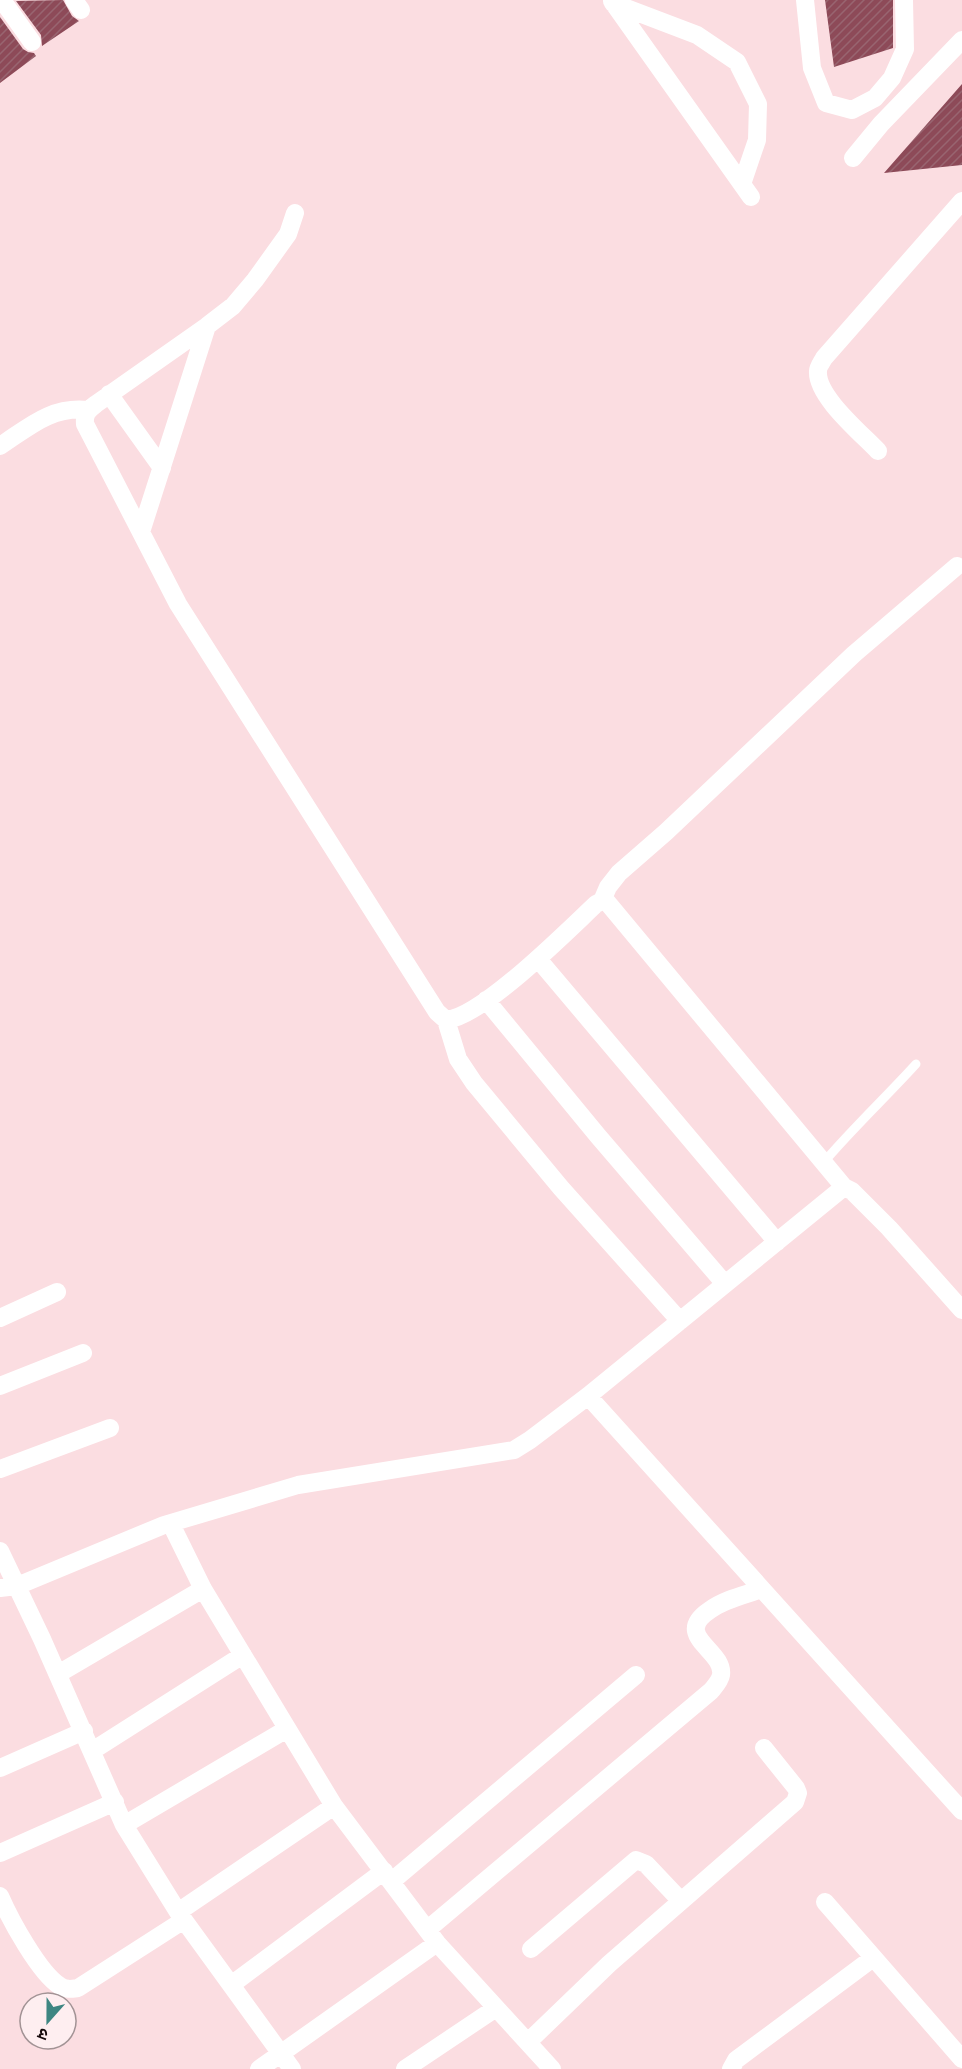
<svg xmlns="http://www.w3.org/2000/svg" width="962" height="2069" viewBox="0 0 962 2069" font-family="Figtree,'Noto Sans Devanagari',sans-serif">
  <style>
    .building { fill: url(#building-hatch) }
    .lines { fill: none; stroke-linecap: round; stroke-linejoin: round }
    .service { stroke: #fff; stroke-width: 9 }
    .minor { stroke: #fff; stroke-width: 18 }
  </style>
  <defs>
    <pattern id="building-hatch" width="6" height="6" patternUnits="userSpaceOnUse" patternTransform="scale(1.5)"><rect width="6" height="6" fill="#8d4a58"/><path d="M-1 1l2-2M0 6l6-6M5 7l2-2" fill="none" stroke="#986570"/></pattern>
  </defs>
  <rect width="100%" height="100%" fill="#fbdde1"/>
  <path class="building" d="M63 0 72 16 79 21 42 46 41 35 16 1Z
    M825 0H893V48L834 67Z
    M0 17 23 49 28 52 34 53 36 56 0 83Z
    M962 84V165L884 173Z"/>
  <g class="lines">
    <path class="service" d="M824 1162C853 1128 886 1097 916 1064"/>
    <path class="minor" d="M2 0 32 42
      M74 0 81 10
      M805 0 812 68 826 103 852 110 875 98 892 78 905 49 904 0
      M612 1 751 197
      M613 3 697 35 737 62 758 104 757 140 742 184
      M853 158 881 124 962 40
      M295 213 288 234 255 280 233 306 207 326 96 404C88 410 84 414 85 424L178 604 437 1012 446 1020C482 1017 567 931 596 904L602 901 607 902 844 1187
      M109 394 162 468
      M0 446C29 427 51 406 88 410
      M878 451C861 433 816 396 818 371 818 367 822 362 824 358L962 201
      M141 532 207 326
      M602 901 608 887 619 873 666 832 854 654 957 566
      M538 959 777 1242
      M486 1000 598 1136 725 1284
      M446 1020 458 1059 474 1083 561 1188 680 1321
      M0 1318 57 1292
      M0 1386 83 1353
      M588 1396 962 1811
      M0 1469 110 1428
      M171 1524 203 1589 334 1806 437 1943 552 2069
      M0 1551 42 1639 124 1825 178 1912 292 2069
      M0 1588 17 1586 164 1525 298 1485 514 1450 530 1440 588 1396 844 1187 852 1191 889 1228 962 1310
      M58 1674 203 1589
      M92 1751 243 1655
      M0 1768 84 1731
      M124 1825 287 1729
      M0 1853 115 1802
      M392 1881 636 1675
      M0 1896C10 1919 39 1973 60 1986 67 1990 71 1989 78 1988L184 1920
      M825 1902 962 2059
      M178 1912 334 1806
      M428 1929 711 1691C715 1686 720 1681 721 1675 725 1650 671 1636 710 1610 725 1599 745 1595 762 1589
      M531 1949 636 1860 646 1864 681 1901
      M231 1985 384 1871
      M528 2042 609 1964 795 1802 798 1793 796 1788 764 1748
      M259 2069 437 1943
      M405 2069 496 2008
      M731 2069 736 2060 873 1958"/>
  </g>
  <g transform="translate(48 2021) rotate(201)"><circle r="28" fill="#feeef0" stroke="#a29395" stroke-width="1.5"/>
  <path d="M0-4.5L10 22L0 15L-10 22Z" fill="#3e8682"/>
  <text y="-9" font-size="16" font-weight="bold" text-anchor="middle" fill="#170b0d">उ</text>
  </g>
</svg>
